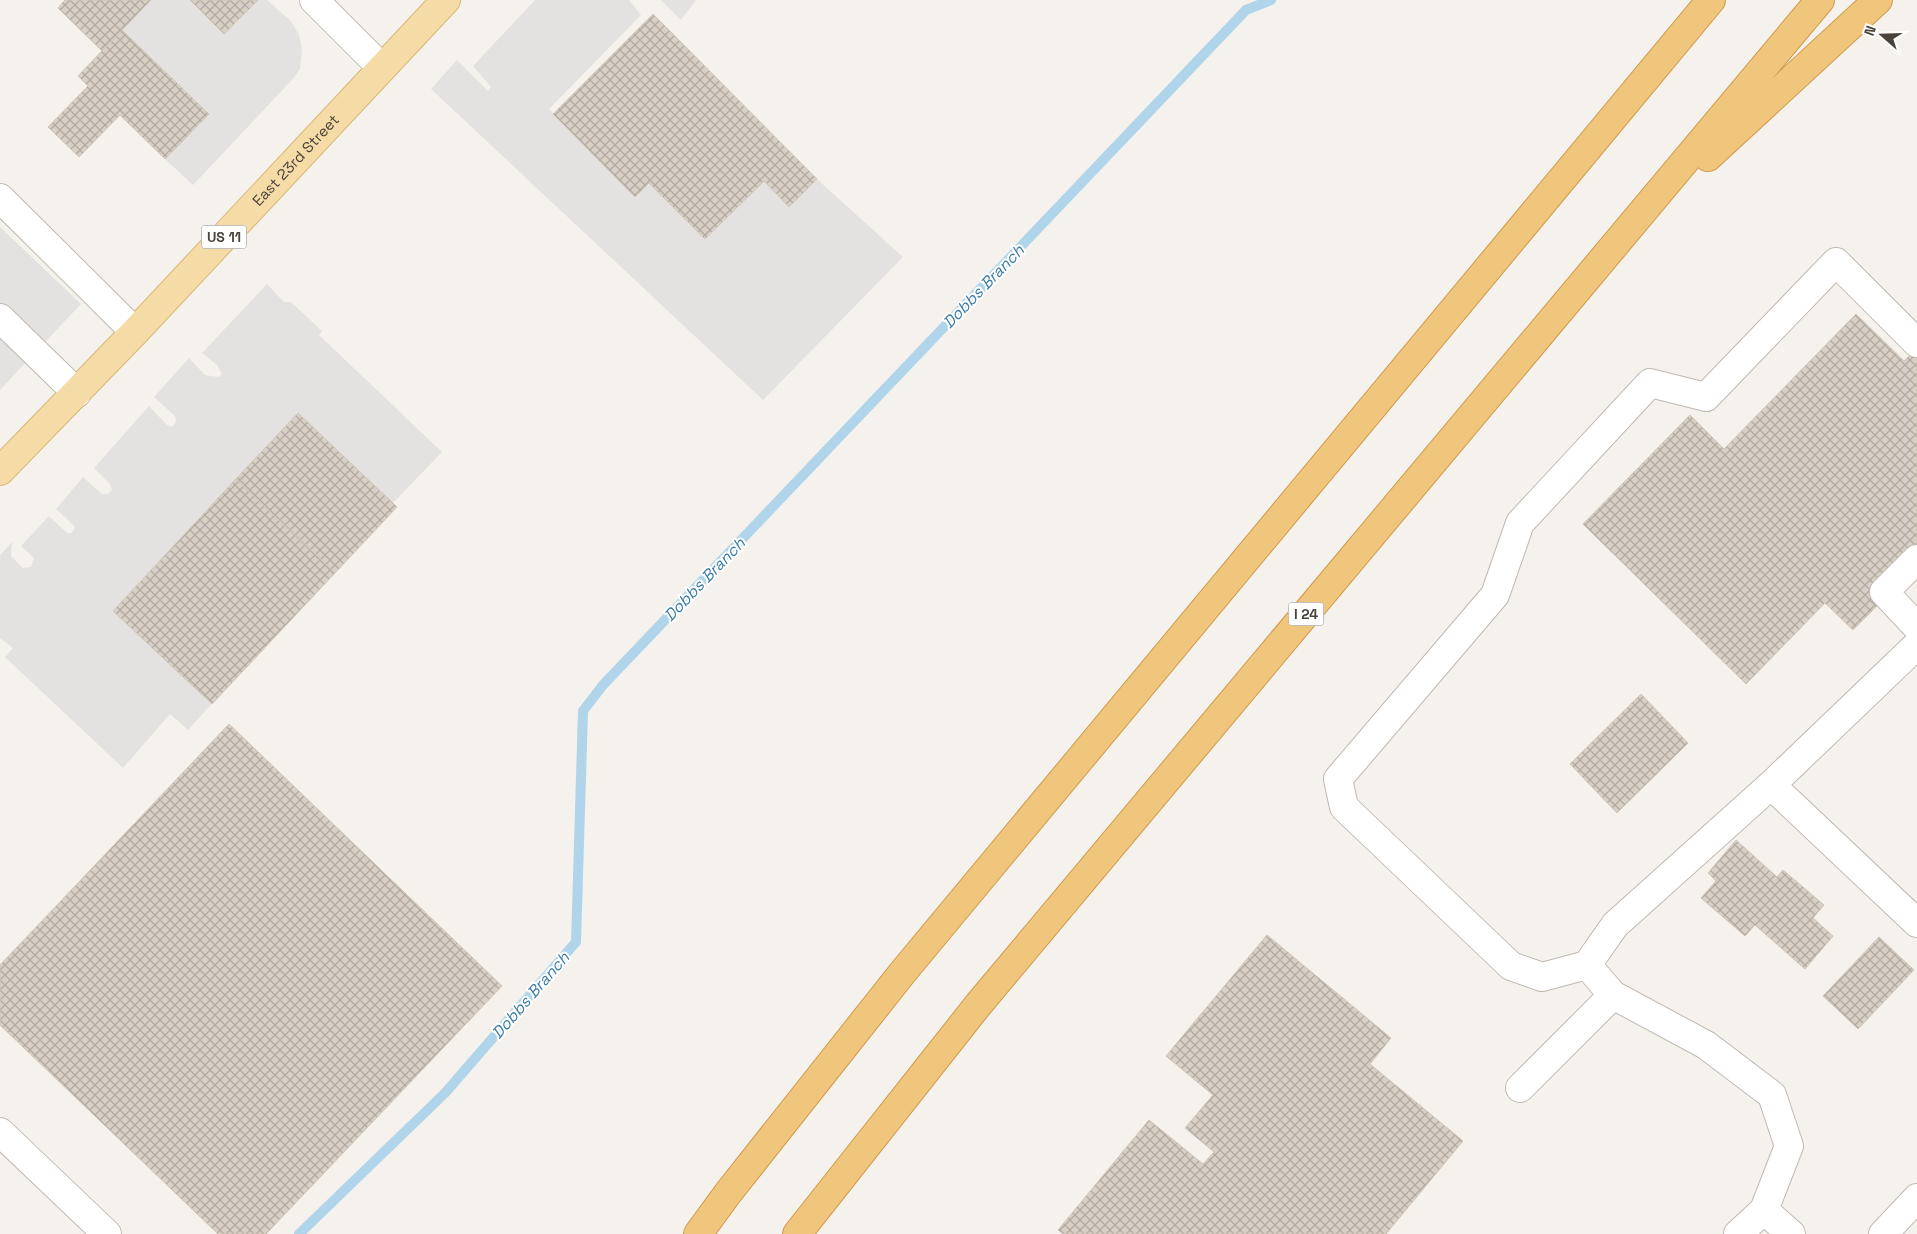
<svg xmlns="http://www.w3.org/2000/svg" width="1917" height="1234" viewBox="0 0 1917 1234" font-family="'Space Grotesk',sans-serif">
  <style>
    .parking { fill: #e4e2e0 }
    .lines { fill: none; stroke-linecap: round; stroke-linejoin: round }
    .stream { stroke: #b0d5ea; stroke-width: 10 }
    .building { fill: url(#building-cross-hatch); stroke: #d0c5b7 }
    .minor-casing { stroke: #c0b9b0; stroke-width: 30 }
    .major-casing { stroke: #d9b876; stroke-width: 30 }
    .highway-casing { stroke: #cf9a4c; stroke-width: 30 }
    .minor { stroke: #fff; stroke-width: 28 }
    .major { stroke: #f5dba6; stroke-width: 28 }
    .highway { stroke: #f0c57c; stroke-width: 28 }
    .labels { text-anchor: middle; stroke-width: 4; stroke-linejoin: round; paint-order: stroke }
    .shield { fill: #fff; stroke: #807b76; stroke-width: 1 }
    .shield-label { font-size: 14px; font-weight: bold; fill: #49433b }
    .street-label { font-size: 15px; fill: #49433b; stroke: #fff }
    .water-label { font-size: 16px; font-style: italic; fill: #3b7ba3; stroke: #fff }
  </style>
  <defs>
    <pattern id="building-cross-hatch" width="8" height="8" patternUnits="userSpaceOnUse" patternTransform="scale(1.25)"><rect width="8" height="8" fill="#d8d0c6"/><path d="M0 0l8 8M0 8l8-8" fill="none" stroke="#b1aaa2"/></pattern>
  </defs>
  <rect width="100%" height="100%" fill="#f5f2ed"/>
  <path class="parking" d="M151 0H267L291 21 299 35 302 50 300 69 293 79 193 185 165 159 209 113 122 30Z
    M535 0H629L641 15 549 109 635 197 649 183 705 239 764 181 789 207 817 179 903 257 763 400 431 89 457 60 488 91 491 87 473 66Z
    M661 0H696L681 20Z
    M0 227 81 304 0 390Z
    M267 284 284 302H291L322 331 319 335 442 452 393 503 298 414 114 611 212 704 188 730 170 714 123 768 5 657 13 648 0 638V555L12 542 11 556 23 568 31 567 34 558 21 546 49 516 67 533H71L75 528 73 525 56 509 83 477 102 494H108L112 490 110 484 94 468 149 406 167 425 172 427 176 422 175 416 154 397 189 358 205 375 218 377 222 374 217 365 202 353Z"/>
  <g class="lines">
    <path class="stream" d="M299 1234 445 1093 576 942 583 711 603 685 1246 10 1271 0"/>
  </g>
  <path class="building" d="M65 0H151L102 51 58 8Z
    M190 0H258L224 34Z
    M653 14 817 179 789 207 764 181 705 239 649 183 635 197 553 114Z
    M122 30 209 114 165 159 120 115 79 157 48 127 88 86 78 76Z
    M1856 314 1904 361 1915 350 1917 352V544L1871 591 1881 602 1853 630 1825 603 1746 684 1583 524 1690 415 1724 449Z
    M298 413 397 507 335 573 236 479Z
    M236 479 335 573 212 704 113 611Z
    M1641 694 1688 743 1617 813 1570 764Z
    M229 724 502 986 266 1234H218L0 1025V965Z
    M1736 840 1777 877 1783 870 1824 905 1813 918 1833 936 1805 969 1755 925 1745 936 1701 898 1716 881 1708 873Z
    M1267 935 1391 1038 1370 1064 1463 1141 1386 1234H1063L1058 1230 1149 1120 1203 1164 1214 1152 1185 1128 1213 1095 1166 1056Z
    M1879 937 1914 970 1858 1029 1823 996Z"/>
  <g class="lines">
    <g class="minor-casing">
      <path id="minor" d="M314 0 382 68
        M0 198 135 332
        M0 318 77 393
        M1917 559 1884 592 1917 627
        M1771 785 1917 923
        M1587 965 1542 977 1511 966 1344 807 1338 779 1495 595 1520 523 1650 383 1706 397 1836 262 1917 343
        M1520 1088 1613 995
        M0 1132 107 1234
        M1738 1234 1764 1210
        M1791 1234 1764 1210 1789 1146 1772 1095 1706 1045 1613 995 1587 965 1615 925 1771 785 1917 645
        M1883 1234 1917 1198"/>
    </g>
    <g class="major-casing">
      <g id="major">
        <path id="s1" d="M0 471 135 332 446 0"/>
      </g>
    </g>
    <g class="highway-casing">
      <path id="highway" d="M1708 157 1878 0
        M698 1234 728 1193 903 972 1711 0
        M797 1234 978 1005 1820 0"/>
    </g>
    <use href="#minor" class="minor"/>
    <use href="#major" class="major"/>
    <use href="#highway" class="highway"/>
  </g>
  <g class="labels">
    <g class="shield">
      <rect x="201.5" y="225.5" width="45" height="23" rx="4"/>
      <rect x="1288.5" y="602.5" width="35" height="23" rx="4"/>
    </g>
    <g class="shield-label">
      <text x="224" y="242">US 11</text>
      <text x="1306" y="619">I 24</text>
    </g>
    <g class="street-label">
      <text dy="5" stroke="none"><textPath href="#s1" startOffset="429">East 23rd Street</textPath></text>
    </g>
    <g class="water-label">
      <text transform="translate(983 286) rotate(-46)" y="6">Dobbs Branch</text>
      <text transform="translate(704 579) rotate(-46)" y="6">Dobbs Branch</text>
      <text transform="translate(530 995) rotate(-49)" y="6">Dobbs Branch</text>
    </g>
  </g>
  <g transform="translate(1882 35) rotate(290)" stroke="#ffffff" stroke-width="4" paint-order="stroke">
  <path d="M0-4L9 19L0 12L-9 19Z" fill="#49433b"/>
  <text y="-8" font-size="14" font-weight="bold" text-anchor="middle" fill="#49433b">N</text>
  </g>
</svg>
